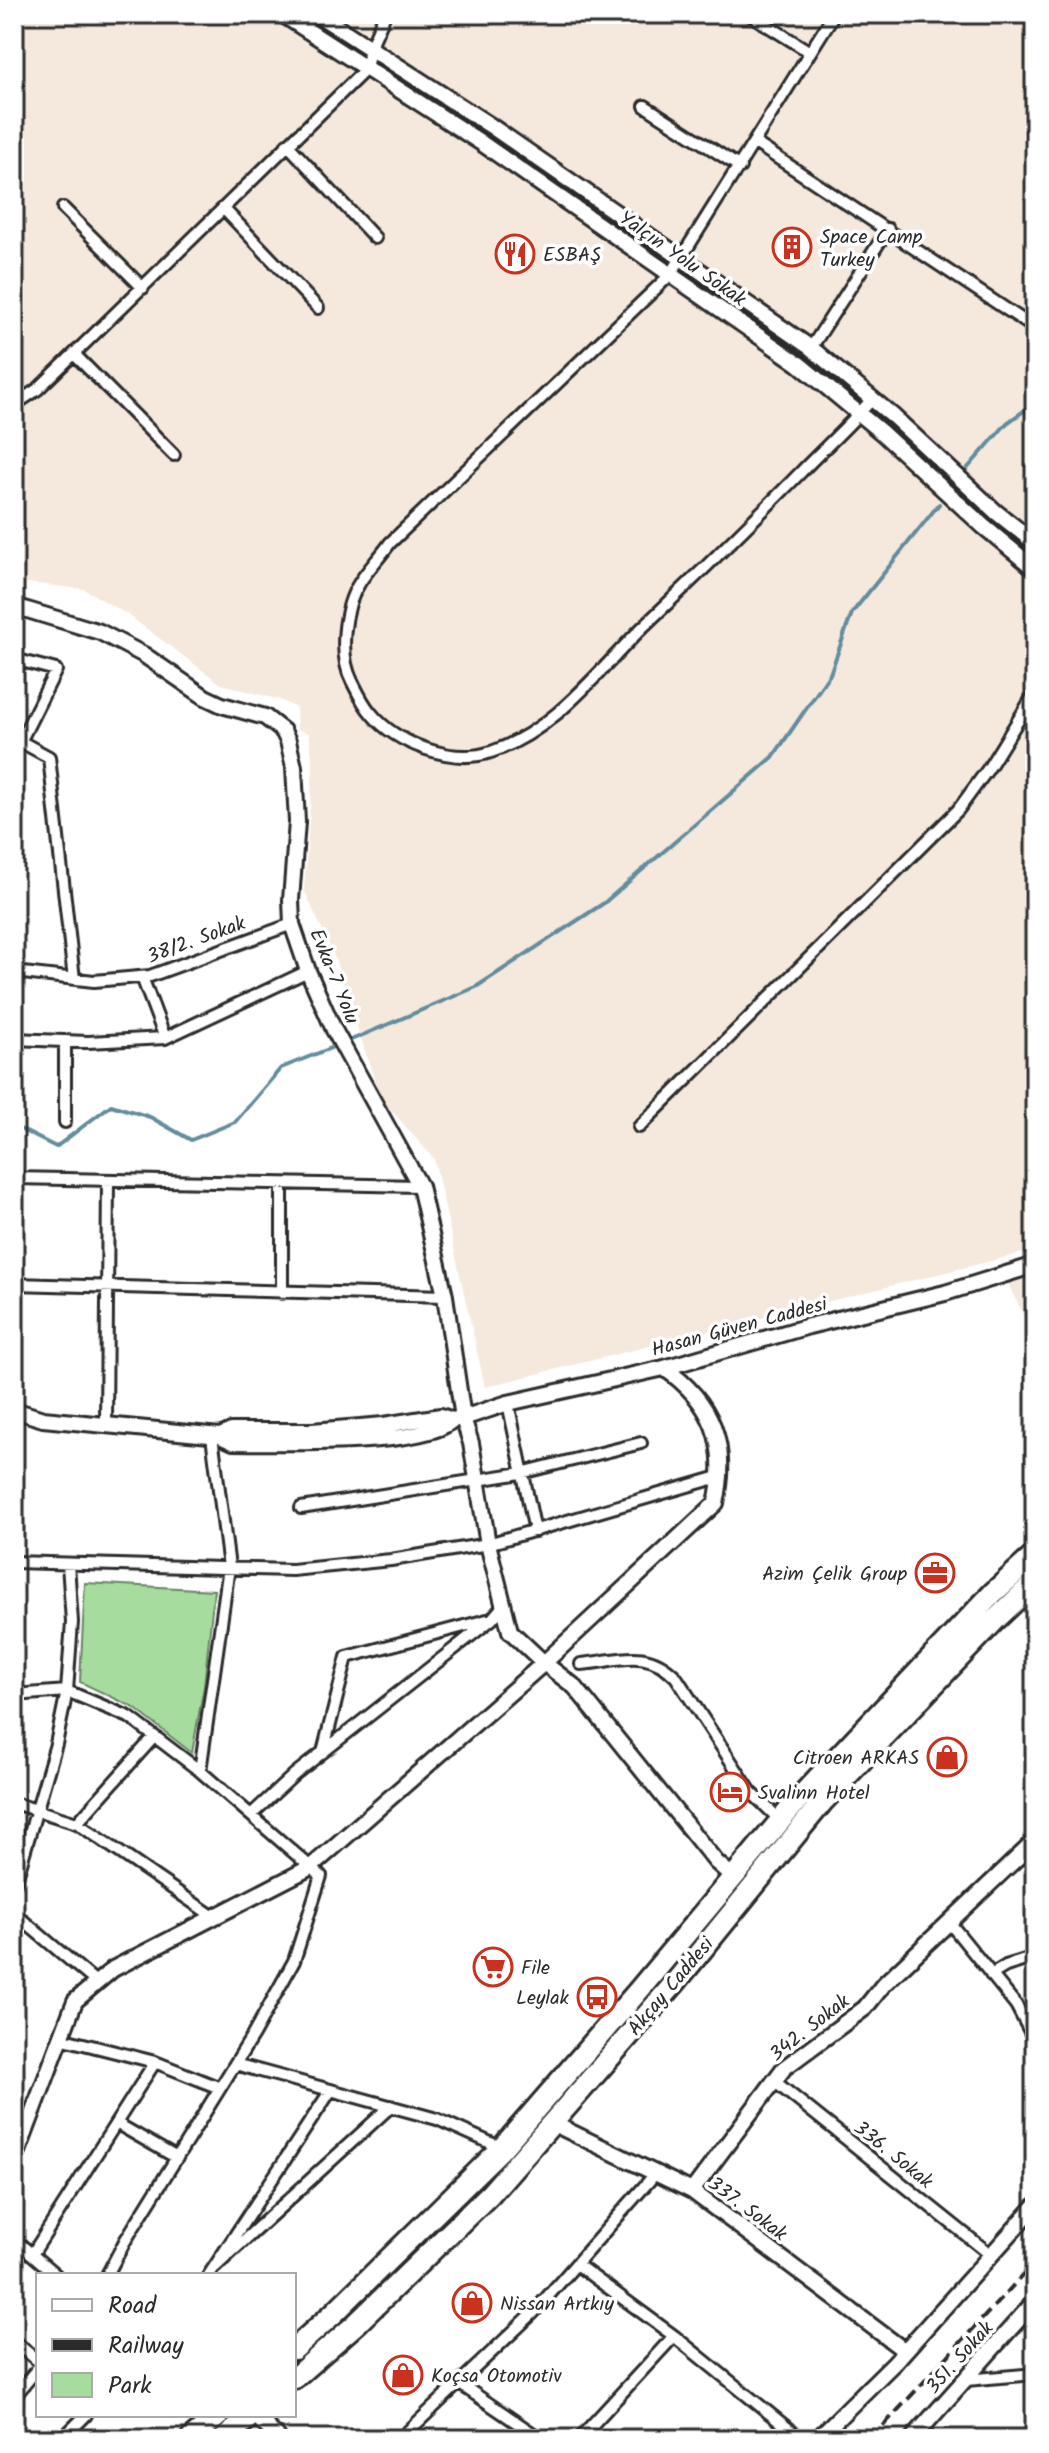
<svg xmlns="http://www.w3.org/2000/svg" width="1049" height="2453" viewBox="0 0 1049 2453" font-family="Kalam,sans-serif">
  <style>
    .built { fill: #f5e9dd }
    .green { fill: #a7dc9f; stroke: #698465; stroke-width: 2 }
    .lines { fill: none; stroke-linecap: round; stroke-linejoin: round }
    .stream { stroke: #638c9d; stroke-width: 4 }
    .street-casing { stroke: #2b2b2b; stroke-width: 16 }
    .secondary-casing { stroke: #2b2b2b; stroke-width: 20 }
    .highway-casing { stroke: #2b2b2b; stroke-width: 26 }
    .street { stroke: #fff; stroke-width: 10 }
    .secondary { stroke: #fff; stroke-width: 14 }
    .highway { stroke: #fff; stroke-width: 20 }
    .rail { stroke: #2b2b2b; stroke-width: 4; stroke-dasharray: 12 6; stroke-linecap: butt }
    .labels { text-anchor: middle; stroke-width: 7; stroke-linejoin: round; paint-order: stroke }
    .poi-label { font-size: 20px; fill: #2b2b2b; stroke: #fff; text-anchor: start }
    .street-label { font-size: 20px; fill: #2b2b2b; stroke: #fff }
  </style>
  <rect width="100%" height="100%" fill="#fff"/>
  <filter id="ink" filterUnits="userSpaceOnUse"><feTurbulence type="fractalNoise" baseFrequency=".0125" numOctaves="2"/><feDisplacementMap in="SourceGraphic" scale="16" xChannelSelector="R" yChannelSelector="G"/><feConvolveMatrix kernelMatrix="1 2 1 2 8 2 1 2 1" color-interpolation-filters="sRGB"/></filter>
  <g filter="url(#ink)">
    <path class="built" d="M14 14H1035V1250L485 1387 434 1159 380 1097 333 953 304 890 313 767 309 733 297 729 296 708 280 700 221 684 128 615 84 589 26 583 14 576Z
      M1035 1275V1338L1008 1284Z"/>
    <path class="green" d="M85 1583 214 1590 204 1686 192 1753 133 1707 80 1682Z"/>
    <g class="lines">
      <path class="stream" d="M966 470 1007 423 1035 403
        M351 1040 476 987 604 903 773 757 830 674 852 613 939 504
        M14 1126 56 1147 111 1105 150 1117 191 1140 235 1122 281 1068 331 1048"/>
      <g class="street-casing">
        <path id="street" d="M749 14 810 52
          M834 14 671 274 390 543C381 556 369 568 360 582 344 606 338 654 352 681 357 691 363 704 371 713 396 744 453 765 491 752 555 731 598 671 644 626 697 576 749 525 800 473 824 448 850 425 872 399
          M645 106 740 167
          M755 143 1033 327
          M287 144 375 238
          M63 208 143 288
          M223 208 318 308
          M811 348 888 229
          M74 354 174 455
          M14 405 38 389 366 69 370 48 385 14
          M14 659 56 670 21 740
          M14 738 49 757 74 979
          M14 972 94 981 150 976 292 924
          M142 977 165 1038
          M14 1039 88 1042 165 1038 308 971
          M65 1122V1041
          M639 1127 958 810 988 769 1035 693
          M14 1178 420 1186
          M14 1284 445 1296
          M282 1293V1184
          M508 1403 535 1531
          M106 1425 108 1180
          M301 1508 521 1473 641 1443
          M14 1562 292 1570 391 1560 488 1544 722 1476
          M68 1564 72 1622 67 1691 129 1717 200 1771 321 1876 294 1961 253 2035 125 2241 107 2275
          M581 1664C619 1661 646 1646 676 1677L751 1792 780 1820
          M14 1695 67 1691 56 1744 14 1887
          M323 1752 347 1657 487 1620
          M200 1771 229 1567 212 1436
          M14 1803 77 1823 214 1917
          M251 1815 295 1774 492 1619 504 1605
          M77 1823 154 1737
          M14 1913 97 1983
          M949 1922 1016 2005 1035 2041
          M991 1975 1006 1966 1035 1957
          M155 2062 220 2088
          M235 2064 437 2119 502 2148
          M774 2081 991 2255
          M116 2123 177 2158
          M14 2239 56 2275
          M33 2253 155 2062 60 2038
          M576 2264 674 2336 801 2439
          M215 2267 391 2106
          M209 2275 331 2090
          M14 2341 38 2361
          M966 2380 1035 2374
          M460 2384 541 2439
          M14 2397 38 2368
          M14 2430 23 2439
          M62 2439 86 2415
          M400 2439 534 2312 656 2173
          M579 2439 674 2336"/>
      </g>
      <g class="secondary-casing">
        <path id="secondary" d="M282 14 480 142 799 364 881 432 983 526 1035 569
          M317 14 491 126 811 348 894 417 996 512 1035 543
          M14 606 100 632 144 655 205 697 222 705 265 717 283 731 288 741 294 767 297 822 291 900 292 924 308 971 334 1030 420 1186 445 1296 463 1418 471 1443 488 1544 510 1631 544 1663 575 1687 716 1862 732 1876
          M14 1410 43 1419 220 1436 233 1442C273 1442 429 1447 452 1420
          M220 1436 231 1431H312L384 1425 441 1416 452 1420 463 1418 508 1403 664 1368 809 1326 945 1293 1035 1265
          M552 2123 692 2191 905 2351
          M14 2162 75 2001 113 1969 311 1867 544 1663 716 1503C729 1445 713 1402 664 1368
          M692 2191 784 2068 865 2008 884 1984 1035 1841
          M255 2415 279 2439
          M817 2439 895 2362 1035 2206
          M912 2439 1035 2301"/>
      </g>
      <g class="highway-casing">
        <path id="highway" d="M294 2349 334 2313 502 2148 639 1990 801 1796 993 1593 1035 1555
          M294 2378 356 2324 490 2194 674 1984 823 1801 995 1620 1035 1582
          M191 2439 219 2415
          M224 2439 252 2415"/>
      </g>
      <use href="#street" class="street"/>
      <use href="#secondary" class="secondary"/>
      <use href="#highway" class="highway"/>
      <path class="rail" d="M871 2439 1035 2262"/>
    </g>
  </g>
  <defs>
    <g id="building-ring" transform="scale(2)"><circle r="9.5" fill="#fff" stroke="#c8321e" stroke-width="1.5"/><path d="M-4-6H4V6H1V3H-1V6H-4ZM-2.5-4.3h1.7v1.8h-1.7ZM.8-4.3h1.7v1.8H.8ZM-2.5-1h1.7V.8h-1.7ZM.8-1h1.7V.8H.8Z" fill="#c8321e"/></g>
    <g id="restaurant-ring" transform="scale(2)"><circle r="9.5" fill="#fff" stroke="#c8321e" stroke-width="1.5"/><path d="M-5-6h1v4h1v-4h1v4h1v-4h1v5L-1.5 .5V6h-2V.5L-5-1ZM5-6V6H3V1.5H1.5Q1.5-4 5-6Z" fill="#c8321e"/></g>
    <g id="office-ring" transform="scale(2)"><circle r="9.5" fill="#fff" stroke="#c8321e" stroke-width="1.5"/><path d="M-6-3h4V-5.5h4V-3h4V5H-6ZM-1-4.5V-3h2v-1.5ZM-6 0V1H6V0Z" fill="#c8321e"/></g>
    <g id="shop-ring" transform="scale(2)"><circle r="9.5" fill="#fff" stroke="#c8321e" stroke-width="1.5"/><path d="M-5-2.5h2.3a2.7 3.5 0 0 1 5.4 0H5L5.5 6h-11ZM-1.5-2.5h3a1.5 2.3 0 0 0-3 0Z" fill="#c8321e"/></g>
    <g id="hotel-ring" transform="scale(2)"><circle r="9.5" fill="#fff" stroke="#c8321e" stroke-width="1.5"/><path d="M-6-4.5h1.5V1H6V5H4.5V3h-9V5H-6ZM-4 0a1.8 1.8 0 1 1 3.6 0ZM.5 0V-2.5h3Q6-2.5 6 0Z" fill="#c8321e"/></g>
    <g id="supermarket-ring" transform="scale(2)"><circle r="9.5" fill="#fff" stroke="#c8321e" stroke-width="1.5"/><path d="M-6-5.5h2.5l.6 2H6L4.5 2H-2.5L-4.4-4H-6ZM-1.5 3.2a1.3 1.3 0 1 0 .1 0ZM3 3.2a1.3 1.3 0 1 0 .1 0Z" fill="#c8321e"/></g>
    <g id="bus-ring" transform="scale(2)"><circle r="9.5" fill="#fff" stroke="#c8321e" stroke-width="1.5"/><path d="M-5-6H5V4H4V6H2V4H-2V6H-4V4H-5ZM-3.5-4V0h7V-4ZM-3.5 1.2v1.5H-2V1.2ZM2 1.2v1.5H3.5V1.2Z" fill="#c8321e"/></g>
  </defs>
  <g fill-rule="evenodd">
    <use href="#building-ring" x="792" y="247"/>
    <use href="#restaurant-ring" x="515" y="254"/>
    <use href="#office-ring" x="935" y="1573"/>
    <use href="#shop-ring" x="947" y="1757"/>
    <use href="#hotel-ring" x="730" y="1792"/>
    <use href="#supermarket-ring" x="493" y="1967"/>
    <use href="#bus-ring" x="597" y="1997"/>
    <use href="#shop-ring" x="472" y="2303"/>
    <use href="#shop-ring" x="403" y="2375"/>
  </g>
  <g class="labels">
    <g class="poi-label">
      <text x="820" y="243">Space Camp<tspan x="820" dy="23">Turkey</tspan></text>
      <text x="543" y="261">ESBAŞ</text>
      <text x="907" y="1580" text-anchor="end">Azim Çelik Group</text>
      <text x="919" y="1764" text-anchor="end">Citroen ARKAS</text>
      <text x="758" y="1799">Svalinn Hotel</text>
      <text x="521" y="1974">File</text>
      <text x="569" y="2004" text-anchor="end">Leylak</text>
      <text x="500" y="2310">Nissan Artkıy</text>
      <text x="431" y="2382">Koçsa Otomotiv</text>
    </g>
    <g class="street-label">
      <text transform="translate(683 258) rotate(35)" y="7">Yalçın Yolu Sokak</text>
      <text transform="translate(196 939) rotate(-20)" y="7">38/2. Sokak</text>
      <text transform="translate(335 976) rotate(68)" y="7">Evka-7 Yolu</text>
      <text transform="translate(739 1326) rotate(-15)" y="7">Hasan Güven Caddesi</text>
      <text transform="translate(670 1986) rotate(-50)" y="7">Akçay Caddesi</text>
      <text transform="translate(809 2027) rotate(-38)" y="7">342. Sokak</text>
      <text transform="translate(894 2154) rotate(39)" y="7">336. Sokak</text>
      <text transform="translate(748 2208) rotate(37)" y="7">337. Sokak</text>
      <text transform="translate(959 2357) rotate(-48)" y="7">351. Sokak</text>
    </g>
  </g>
  <rect width="1049" height="2453" fill="none" stroke="#fff" stroke-width="48"/>
  <rect x="24" y="24" width="1001" height="2405" fill="none" stroke="#2b2b2b" stroke-width="3" filter="url(#ink)"/>
  <rect x="36" y="2273" width="260" height="144" fill="#ffffff" stroke="#aaaaaa" stroke-width="2"/>
  <rect x="52" y="2299" width="40" height="12" fill="#ffffff" stroke="#aaaaaa" stroke-width="2"/>
  <text x="108" y="2313" font-size="24" fill="#2b2b2b">Road</text>
  <rect x="52" y="2339" width="40" height="12" fill="#2b2b2b" stroke="#aaaaaa" stroke-width="2"/>
  <text x="108" y="2353" font-size="24" fill="#2b2b2b">Railway</text>
  <rect x="52" y="2373" width="40" height="24" fill="#a7dc9f" stroke="#aaaaaa" stroke-width="2"/>
  <text x="108" y="2393" font-size="24" fill="#2b2b2b">Park</text>
</svg>
